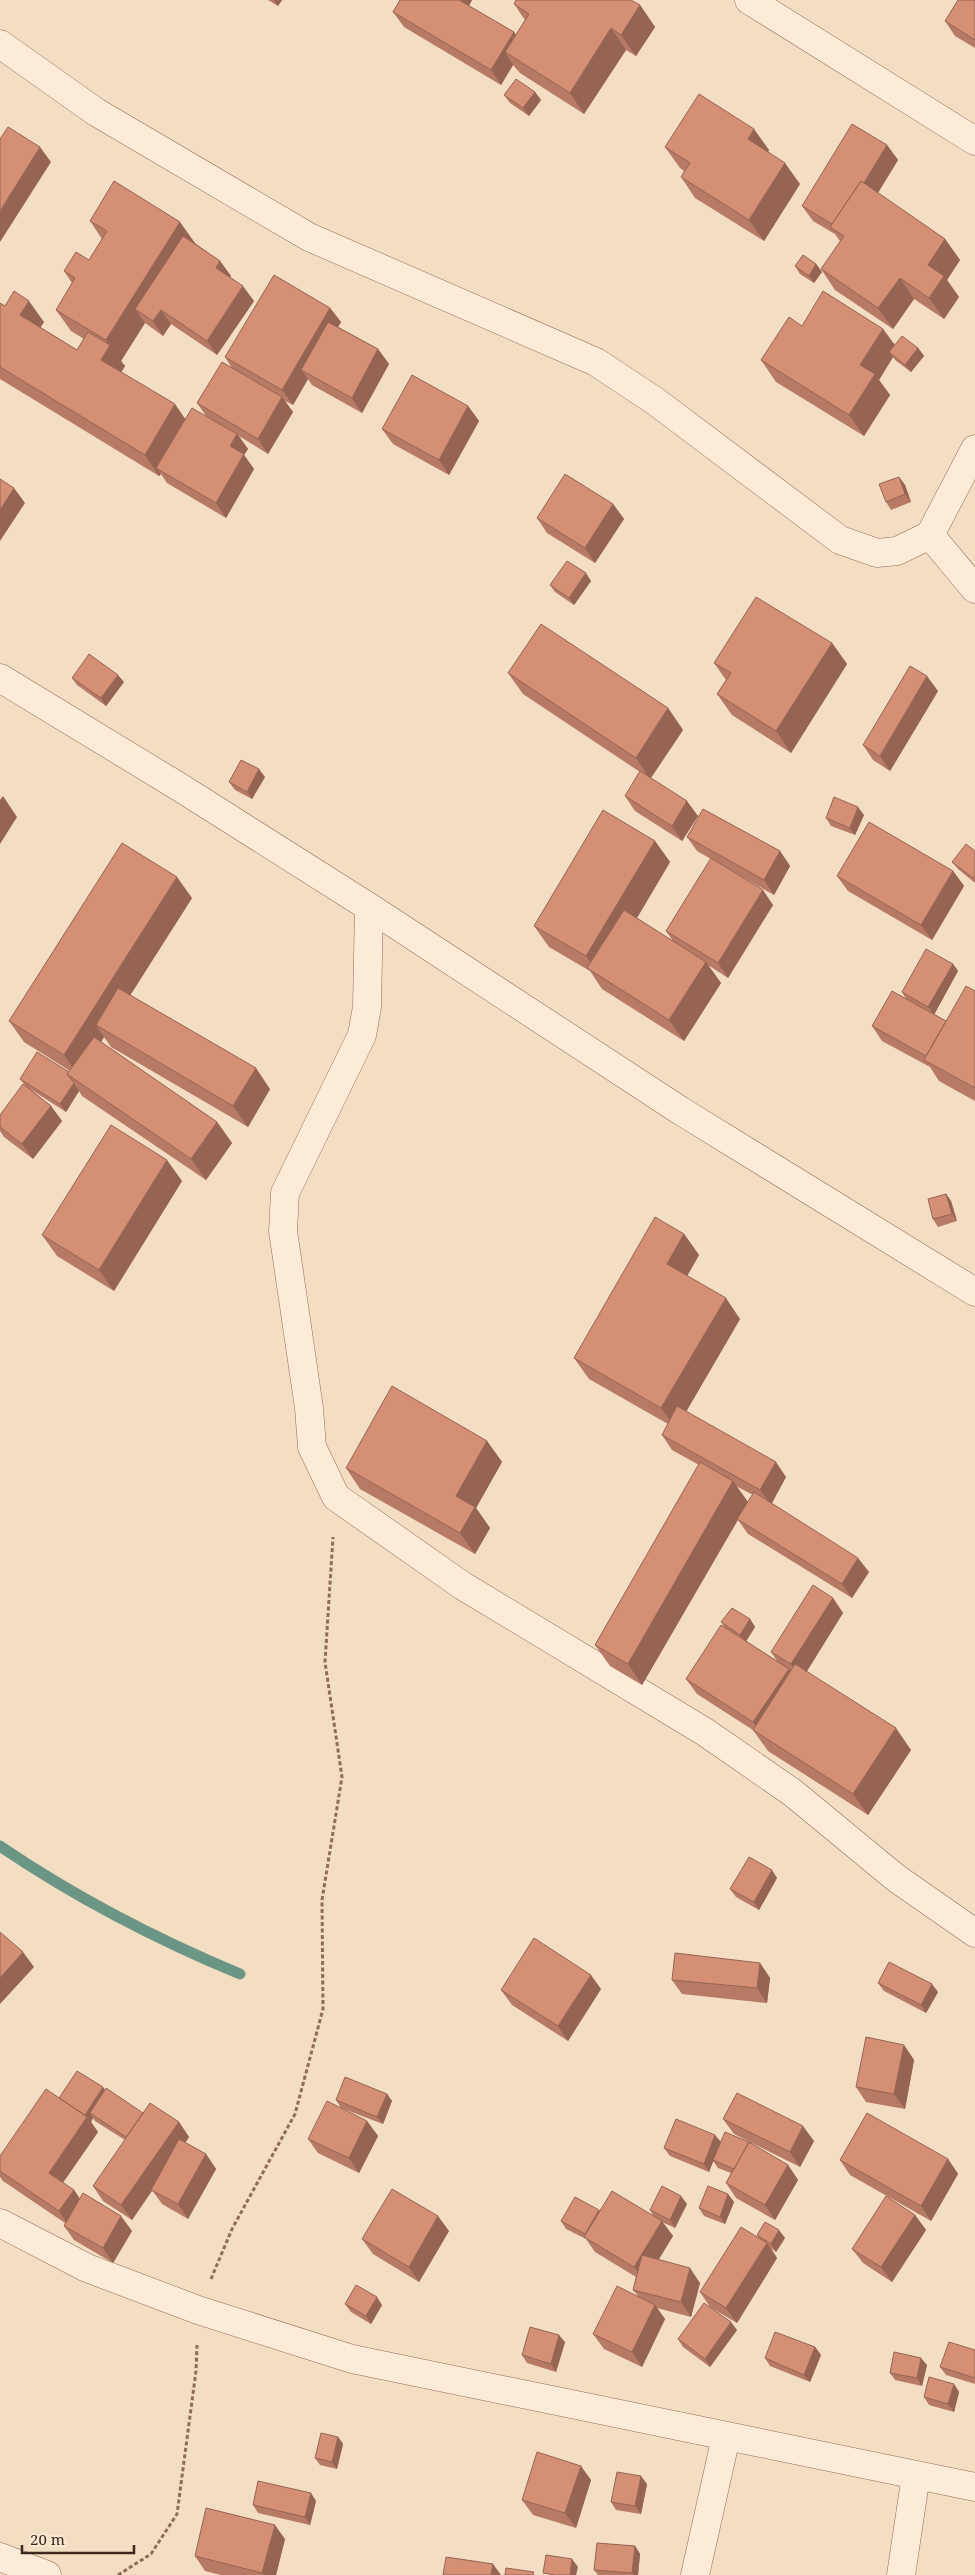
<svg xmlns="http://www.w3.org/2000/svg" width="975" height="2575" viewBox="0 0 975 2575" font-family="'Noto Serif',serif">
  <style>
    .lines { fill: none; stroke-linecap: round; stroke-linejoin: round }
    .stream { stroke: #6b9584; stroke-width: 11 }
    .street-casing { stroke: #8f6d57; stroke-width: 29 }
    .path { stroke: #8f6d57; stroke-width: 3; stroke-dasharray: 4 2.5; stroke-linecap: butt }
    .street { stroke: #fcecd7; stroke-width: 28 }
    .wall { fill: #b77b65; fill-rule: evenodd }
    .shaded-wall { fill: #956452 }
    .building { fill: #d58f75; stroke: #956452 }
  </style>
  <rect width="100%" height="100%" fill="#f3ddc3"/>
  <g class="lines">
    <path class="stream" d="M0 1846C75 1897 156 1939 240 1974"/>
    <g class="street-casing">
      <path id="street" d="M749 0 975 141
        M0 44 96 112 309 237 596 362 655 401 840 540 877 553 897 551 930 535 975 449
        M930 535 975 589
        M0 678 181 788 369 907 681 1111 975 1292
        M369 907 367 1007 362 1035 285 1193 283 1231 309 1408 312 1447 336 1497 463 1586 705 1732 793 1793 896 1878 975 1933
        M0 2223 87 2268 198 2310 352 2359 975 2487
        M0 2557 47 2575
        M695 2575 726 2437
        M901 2575 916 2475"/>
    </g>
    <path class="path" d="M211 2279 232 2229 295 2114 323 2009 322 1900 342 1777 325 1662 333 1537
      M118 2575 151 2554 177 2514 196 2371 197 2345"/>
    <use href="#street" class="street"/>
  </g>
  <path class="wall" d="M268 0H282L278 6Z
    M400 0H472L469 6 514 32 516 35 525 20 514 4 640 5 655 27 636 56 626 50 584 114 520 73 513 65 501 85 404 27 393 12Z
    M975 0V48L955 36 945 21Z
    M535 92 541 100 529 116 510 103 504 95Z
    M887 145 898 160 878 193 945 239 960 260 947 280 959 297 944 319 914 299 893 329 835 290 821 269 840 241 835 234 813 221 802 206Z
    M665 147 769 150 768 152 800 184 764 241 695 198 681 177 684 171 680 168Z
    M90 221 195 243 220 261 231 276 230 277 254 301 217 355 171 324 163 336 145 323 121 361 125 366 121 372 185 419 206 416 197 403 232 368 225 357 330 308 341 322 338 327 378 349 389 364 362 413 312 385 308 379 293 405 285 401 293 412 268 454 239 436 248 449 244 455 254 469 226 518 167 483 161 474 159 476 0 379V303L5 306 44 322 40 327 77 350 84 339 71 331 56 310 72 283 64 271 89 260 102 239Z
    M816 264 822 272 814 283 800 274 795 266Z
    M802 326 883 329 895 345 918 348 924 356 911 372 895 360 893 357 879 380 890 395 864 436 776 382 761 360Z
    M468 406 479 421 449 475 393 444 382 429Z
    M899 477 905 485 911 502 891 510 886 502Z
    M613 504 624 519 595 563 547 533 537 518Z
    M591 581 574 605 555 592 550 585Z
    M832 643 847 664 791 753 732 715 717 694 726 680 714 663Z
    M508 673 668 708 683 730 651 778 698 816 682 841 635 811 625 796 640 772 523 694Z
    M72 678 124 682 106 706 77 685Z
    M938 691 890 771 873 760 863 745Z
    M265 777 252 799 235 790 229 782Z
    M864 815 855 835 831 826 826 818Z
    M687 837 780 851 790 866 774 895 728 869 773 905 728 978 708 965 721 983 684 1041 602 989 590 971 549 947 534 926 655 841 670 862 637 918 673 941 666 931 711 859 697 851Z
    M975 851V883L958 869 952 862Z
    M953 871 964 886 932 940 848 891 837 876Z
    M192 898 130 995 270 1089 248 1127 111 1047 104 1037 101 1042 217 1122 232 1143 206 1180 82 1096 79 1091 66 1112 30 1089 51 1106 62 1121 33 1159 4 1137 0 1131V1115L25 1085 20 1079 69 1072 70 1071 24 1042 9 1021Z
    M953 964 958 971 934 1014 946 1021 975 991V1101L939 1081 930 1067 882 1041 872 1026 906 999 902 992Z
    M182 1181 114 1291 57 1256 42 1235Z
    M946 1194 951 1201 957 1221 938 1227 933 1219Z
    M684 1234 699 1255 687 1276 740 1319 686 1412 786 1477 771 1503 869 1572 852 1598 748 1534 738 1520 642 1685 610 1666 595 1645 699 1465 672 1450 662 1435 668 1424 589 1379 574 1358ZM736 1486 753 1495 748 1502Z
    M487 1441 502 1462 476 1508 490 1528 475 1554 360 1489 346 1468Z
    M833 1598 843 1613 807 1671 911 1750 868 1815 768 1751 753 1730 697 1694 686 1679 725 1628 721 1622 750 1619 755 1627 746 1641 777 1661 771 1652Z
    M777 1878 759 1910 736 1897 730 1889Z
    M760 1963 770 1978 767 2003 682 1994 672 1980Z
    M878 1983 938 1992 926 2013 884 1991Z
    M601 1989 568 2041 512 2005 501 1990Z
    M904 2045 914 2060 905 2109 866 2102 856 2087Z
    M105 2090 143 2113 179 2122 189 2137 185 2143 206 2154 216 2169 188 2219 162 2204 152 2190 132 2220 103 2201 93 2186 125 2140 95 2121 93 2118 91 2122 98 2132 63 2183 74 2190 80 2199 132 2231 113 2263 74 2240 64 2226 65 2223 3 2181 0 2177V2156L59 2098Z
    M387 2094 392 2101 383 2124 341 2108 336 2100Z
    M723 2119 814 2141 800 2167 734 2134Z
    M367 2121 378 2136 359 2173 318 2153 308 2139Z
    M720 2142 752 2144 788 2165 798 2180 775 2220 736 2198 726 2183 731 2173 718 2168 713 2161 709 2172 670 2156 664 2148Z
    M948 2159 958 2174 931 2221 850 2175 840 2160Z
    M728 2194 734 2202 725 2224 704 2216 699 2208Z
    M687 2204 675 2228 662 2222 673 2236 658 2260 700 2283 691 2317 657 2308 665 2319 642 2367 604 2349 593 2334 638 2296 633 2290 636 2277 595 2252 586 2239 566 2229 561 2221 599 2210 600 2212 654 2217 650 2210Z
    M915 2215 926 2230 892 2282 863 2263 852 2249Z
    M449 2231 419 2282 373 2254 362 2239Z
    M757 2235 785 2238 776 2252 771 2248 777 2258 737 2323 710 2307 700 2292 758 2238Z
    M345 2304 382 2305 371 2324 351 2312Z
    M737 2330 710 2367 683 2347 678 2339Z
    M565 2342 556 2372 527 2363 522 2355Z
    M815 2347 821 2355 810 2382 770 2366 765 2358Z
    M975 2350V2384L946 2375 940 2367Z
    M927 2365 922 2386 895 2380 890 2373Z
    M954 2384 959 2392 954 2412 929 2405 924 2397Z
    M338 2437 343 2444 337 2469 320 2465 315 2458Z
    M591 2480 576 2528 533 2515 522 2500Z
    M647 2484 641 2514 616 2510 611 2502Z
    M316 2501 310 2525 258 2513 253 2505Z
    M285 2539 276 2575H221L205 2571 195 2556Z
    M635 2546 640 2554 638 2575H598L594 2570Z"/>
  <path class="shaded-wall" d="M274 0H282L278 6Z
    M461 0H472L467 9Z
    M640 5 655 27 636 56 621 35Z
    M611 28 626 50 584 114 570 93Z
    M514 32 524 47 505 52 513 65 501 85 491 70Z
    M535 92 541 100 529 116 523 108Z
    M754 129 769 150 763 160 748 139Z
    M887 145 898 160 848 241 837 227Z
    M40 147 51 162 0 242V211Z
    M785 163 800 184 764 241 749 220Z
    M180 222 195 243 148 318 135 309 145 323 121 361 125 366 116 381 101 360 109 346 106 340Z
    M945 239 960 260 947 280 959 297 944 319 929 298 928 265Z
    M220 261 231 276 226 283 216 268Z
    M816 264 822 272 814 283 809 276Z
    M900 278 914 299 893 329 878 308Z
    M243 286 254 301 217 355 207 341Z
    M29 301 44 322 35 336 20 315Z
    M330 308 341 322 310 375 301 370 308 379 293 405 282 390Z
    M161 310 171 324 163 336 153 321Z
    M883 329 898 350 889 352 893 357 879 380 890 395 864 436 849 415 860 365Z
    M918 348 924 356 911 372 905 365Z
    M378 349 389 364 362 413 352 398Z
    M282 397 293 412 268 454 258 439Z
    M175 404 190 426 156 468 161 474 159 476 145 455Z
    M468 406 479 421 449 475 439 460Z
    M237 434 248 449 244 455 254 469 226 518 216 503 230 446Z
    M899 477 905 485 911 502 905 494Z
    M14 488 25 503 0 541V510Z
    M613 504 624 519 595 563 585 548Z
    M586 573 591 581 574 605 569 598Z
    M832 643 847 664 791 753 776 731Z
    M118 675 124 682 106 706 101 698Z
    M927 676 938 691 890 771 880 756Z
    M668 708 683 730 650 779 636 758Z
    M259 769 265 777 252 799 247 792Z
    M3 796 17 817 0 844V800Z
    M687 801 698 816 682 841 672 826Z
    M858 807 864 815 855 835 850 828Z
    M655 841 670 862 602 977 599 975 586 956Z
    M780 851 790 866 774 895 764 880Z
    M953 871 964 886 932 940 921 925Z
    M177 877 192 898 107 1032 96 1025 104 1037 79 1076 64 1055Z
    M763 890 773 905 728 978 718 963Z
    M706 962 721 983 684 1041 669 1020Z
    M953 964 958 971 934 1015 928 1007Z
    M256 1068 270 1089 248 1127 233 1106Z
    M74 1083 79 1091 66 1112 60 1104Z
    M51 1106 62 1121 33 1159 22 1144Z
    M217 1122 232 1143 206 1180 191 1159Z
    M167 1160 182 1181 114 1291 99 1270Z
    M946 1194 951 1201 957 1221 952 1214Z
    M684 1234 699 1255 682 1285 667 1264Z
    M726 1298 740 1319 676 1429 661 1408Z
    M487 1441 502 1462 476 1508 490 1528 475 1554 460 1533 456 1496Z
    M776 1462 786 1477 771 1505 760 1490Z
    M733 1481 748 1502 642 1685 628 1664Z
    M858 1558 869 1572 852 1598 842 1584Z
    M833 1598 843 1613 802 1679 791 1664Z
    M750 1619 755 1627 745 1643 740 1635Z
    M789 1669 799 1684 764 1737 753 1722Z
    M896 1728 911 1750 868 1815 853 1794Z
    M772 1870 777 1878 759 1910 754 1902Z
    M23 1952 34 1967 0 2004V1978Z
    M760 1963 770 1978 767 2003 757 1988Z
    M591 1975 601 1989 568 2041 558 2026Z
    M932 1984 938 1992 926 2013 921 2005Z
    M904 2045 914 2060 905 2109 894 2094Z
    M103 2087 108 2095 90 2113 93 2118 91 2122 98 2132 59 2188 49 2173Z
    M387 2094 392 2101 383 2124 377 2117Z
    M367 2121 378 2136 359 2173 349 2158Z
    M179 2122 189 2137 132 2220 121 2205Z
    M803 2126 814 2141 800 2167 790 2152Z
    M715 2135 721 2142 709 2172 704 2164Z
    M206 2154 216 2169 188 2219 178 2204Z
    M948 2159 958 2174 931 2221 921 2206Z
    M788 2165 798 2180 775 2220 765 2205Z
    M74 2190 84 2205 69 2226 59 2211Z
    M728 2194 734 2202 725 2224 720 2217Z
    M681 2196 687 2204 675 2228 670 2220Z
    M599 2210 604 2218 591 2242 585 2234Z
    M915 2215 926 2230 892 2282 881 2267Z
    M121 2216 132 2231 113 2263 103 2248Z
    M438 2216 449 2231 419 2282 409 2267Z
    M662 2221 673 2236 645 2282 634 2267Z
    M779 2230 785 2238 776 2252 771 2244Z
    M767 2243 777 2258 737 2323 726 2308Z
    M690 2268 700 2283 691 2317 681 2302Z
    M377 2297 382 2305 371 2324 366 2316Z
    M655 2305 665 2319 642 2367 632 2352Z
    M731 2322 737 2330 710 2367 705 2359Z
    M559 2335 565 2342 556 2372 551 2364Z
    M815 2347 821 2355 810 2382 804 2375Z
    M921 2358 927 2365 922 2386 917 2378Z
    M954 2384 959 2392 954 2412 948 2404Z
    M338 2437 343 2444 337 2469 332 2462Z
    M581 2466 591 2480 576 2528 565 2513Z
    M641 2476 647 2484 641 2514 635 2506Z
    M311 2493 316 2501 310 2525 305 2517Z
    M275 2525 285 2539 276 2575H264L262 2573Z
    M635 2546 640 2554 638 2575H634L632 2573Z
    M572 2559 578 2567 576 2575H570Z
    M493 2564 501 2575H491Z"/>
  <path class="building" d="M400 0H459L514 32 491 70 393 12Z
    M516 0H631L640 5 621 35 611 28 570 93 505 52 529 14 514 4Z
    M958 0H975V40L945 21Z
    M516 79 535 92 523 108 504 95Z
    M699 94 754 129 748 139 785 163 749 220 681 177 690 163 665 147Z
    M852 124 887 145 864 183 861 181 832 224 802 206Z
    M8 127 40 147 0 211V139Z
    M114 181 180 222 106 340 56 310 75 278 64 271 76 252 89 260 107 231 90 221Z
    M861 181 945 239 928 265 944 276 929 298 900 278 878 308 821 269 844 236 830 227Z
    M183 236 220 261 216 268 243 286 207 341 161 310 153 321 135 309Z
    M803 255 816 264 809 276 795 266Z
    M274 275 330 308 282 390 225 357Z
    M14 291 29 301 20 315 77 350 88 332 110 345 101 360 175 404 145 455 0 367V303L5 306Z
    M823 291 883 329 860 365 875 374 849 415 761 360 789 317 802 326Z
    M328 322 378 349 352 398 301 370Z
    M902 336 918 348 905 365 889 352Z
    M222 362 282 397 258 439 197 403Z
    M412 375 468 406 439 460 382 429Z
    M192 408 237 434 230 446 244 454 216 503 156 468Z
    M565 474 613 504 585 548 537 518Z
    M899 477 905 494 886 502 879 484Z
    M0 479 14 488 0 510Z
    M567 561 586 573 569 598 550 585Z
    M756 597 832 643 776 731 717 694 731 673 714 663Z
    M541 624 668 708 636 758 508 673Z
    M89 654 118 675 101 698 72 678Z
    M910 666 927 676 880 756 863 745Z
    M241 760 259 769 247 792 229 782Z
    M640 771 687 801 672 826 625 796Z
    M834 797 858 807 850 828 826 818Z
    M703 809 780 851 764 880 687 837Z
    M603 810 655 841 586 956 534 926Z
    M869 822 953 871 921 925 837 876Z
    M122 843 177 877 64 1055 9 1021Z
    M966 844 975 851V875L973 878 952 862Z
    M711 858 763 890 718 963 666 931Z
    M624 910 706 962 669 1020 587 968Z
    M926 949 953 964 928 1007 902 992Z
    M966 986 975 991V1088L924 1060Z
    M118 988 256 1068 233 1106 96 1025Z
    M892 991 946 1021 926 1056 872 1026Z
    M94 1037 217 1122 191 1159 67 1074Z
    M37 1052 69 1072 67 1074 74 1083 60 1104 20 1079Z
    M23 1084 51 1106 22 1144 0 1127V1115Z
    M111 1125 167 1160 99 1270 42 1235Z
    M946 1194 952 1214 933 1219 928 1199Z
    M655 1217 684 1234 667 1264 726 1298 661 1408 574 1358Z
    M392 1386 487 1441 456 1496 475 1507 460 1533 346 1468Z
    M677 1406 776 1462 760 1490 662 1435Z
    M700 1462 733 1481 628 1664 595 1645Z
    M754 1492 858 1558 842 1584 737 1519Z
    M813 1585 833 1598 791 1664 771 1652Z
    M732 1608 750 1619 740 1635 721 1622Z
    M721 1625 789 1669 753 1722 686 1679Z
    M795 1664 896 1728 853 1794 753 1730Z
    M749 1857 772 1870 754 1902 730 1889Z
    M0 1932 23 1952 0 1978Z
    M534 1938 591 1975 558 2026 501 1990Z
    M675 1953 760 1963 757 1988 672 1980Z
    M889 1962 932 1984 921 2005 878 1983Z
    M866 2037 904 2045 894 2094 856 2087Z
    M77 2071 103 2087 85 2115 59 2098Z
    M345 2077 387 2094 377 2117 336 2100Z
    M106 2088 143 2113 126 2137 90 2113Z
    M46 2089 87 2117 49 2173 74 2190 59 2211 0 2171V2156Z
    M737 2093 803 2126 790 2152 723 2119Z
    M327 2101 367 2121 349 2158 308 2139Z
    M150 2103 179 2122 121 2205 93 2186Z
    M867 2113 948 2159 921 2206 840 2160Z
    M676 2119 715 2135 704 2164 664 2148Z
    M725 2132 751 2143 749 2142 734 2169 713 2160Z
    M179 2139 206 2154 178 2204 151 2190Z
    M749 2142 788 2165 765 2205 726 2183Z
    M662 2186 681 2196 670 2220 650 2210Z
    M708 2186 728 2194 720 2217 699 2208Z
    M392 2189 438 2216 409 2267 362 2239Z
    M612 2191 662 2221 634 2267 584 2237Z
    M83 2193 121 2216 103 2248 64 2226Z
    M886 2196 915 2215 881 2267 852 2249Z
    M575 2197 599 2210 585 2234 561 2221Z
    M765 2222 779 2230 771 2244 757 2235Z
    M741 2227 767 2243 726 2308 700 2292Z
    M642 2255 690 2268 681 2302 633 2290Z
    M356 2285 377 2297 366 2316 345 2304Z
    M617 2286 655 2305 632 2352 593 2334Z
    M704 2303 731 2322 705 2359 678 2339Z
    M530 2327 559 2335 551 2364 522 2355Z
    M775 2332 815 2347 804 2375 765 2358Z
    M949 2342 975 2350V2378L940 2367Z
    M894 2352 921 2358 917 2378 890 2373Z
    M929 2377 954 2384 948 2404 924 2397Z
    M321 2433 338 2437 332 2462 315 2458Z
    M537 2452 581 2466 565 2513 522 2500Z
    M617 2472 641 2476 635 2506 611 2502Z
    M258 2481 311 2493 305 2517 253 2505Z
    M206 2508 275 2525 262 2573 195 2556Z
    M597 2543 635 2546 632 2573 594 2570Z
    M546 2555 572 2559 570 2575H555L543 2573Z
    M446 2557 493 2564 491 2575H443Z
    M506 2568 534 2572 533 2575H505Z"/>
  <path d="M22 2545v8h112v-8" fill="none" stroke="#3d281d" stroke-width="2.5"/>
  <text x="30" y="2545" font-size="15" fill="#3d281d" stroke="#f9e9d3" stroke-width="4" paint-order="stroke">20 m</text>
</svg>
